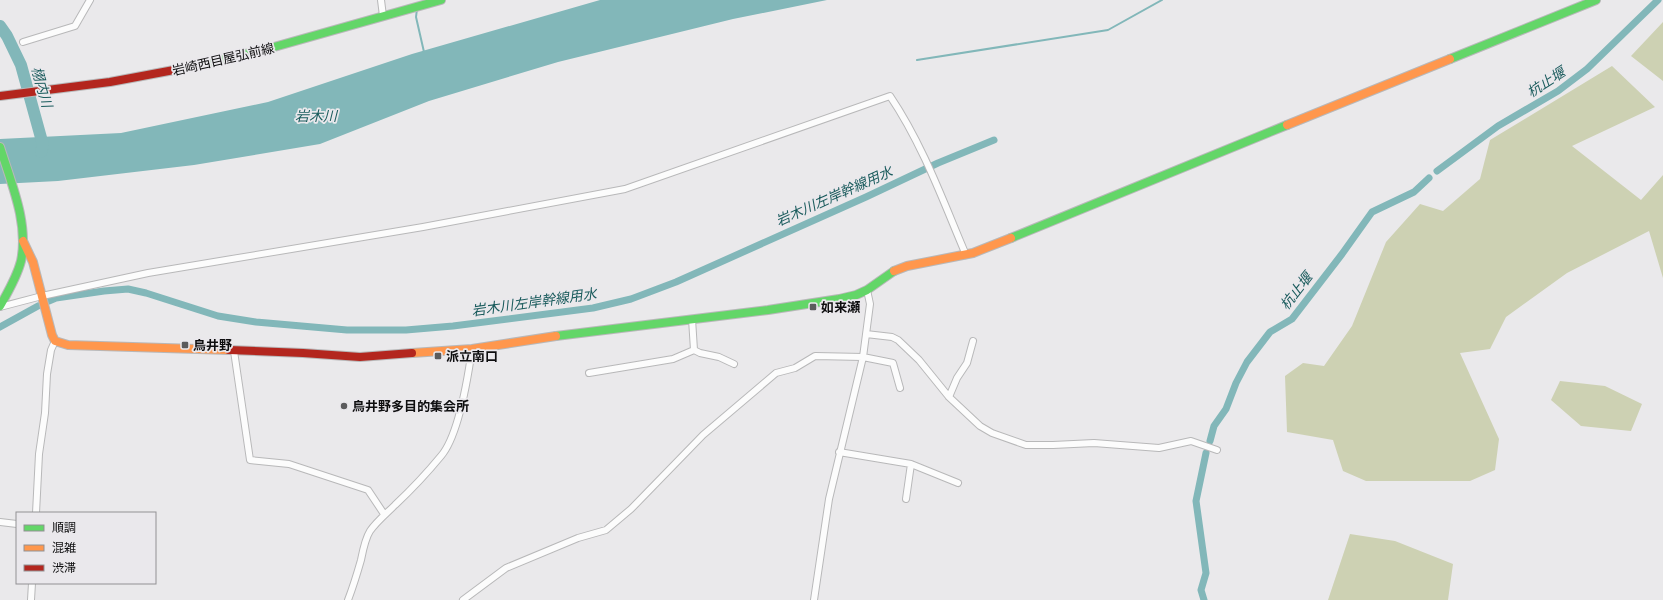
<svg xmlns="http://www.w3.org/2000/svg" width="1663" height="600" viewBox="0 0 1663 600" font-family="'Space Grotesk','Noto Sans JP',sans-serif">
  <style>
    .forest { fill: #cdd1b3 }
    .water { fill: #82b7b9 }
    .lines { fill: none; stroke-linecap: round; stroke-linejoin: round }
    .stream { stroke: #82b7b9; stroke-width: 2 }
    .canal { stroke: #82b7b9; stroke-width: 7 }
    .river { stroke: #82b7b9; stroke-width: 12 }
    .street-casing { stroke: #b8b8b9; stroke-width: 8 }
    .fast-casing { stroke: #b8b8b9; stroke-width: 10 }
    .slow-casing { stroke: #b8b8b9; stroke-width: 10 }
    .jam-casing { stroke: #b8b8b9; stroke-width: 10 }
    .street { stroke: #fcfcfc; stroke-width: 6 }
    .fast { stroke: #63d668; stroke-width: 8 }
    .slow { stroke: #ff974d; stroke-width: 8 }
    .jam { stroke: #b3261e; stroke-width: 8 }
    .poi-dot { fill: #5b5b5c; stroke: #eae8ec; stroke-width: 1.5 }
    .labels { text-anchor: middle; stroke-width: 3.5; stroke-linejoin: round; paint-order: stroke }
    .street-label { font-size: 13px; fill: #0e0e0f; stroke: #eae8ec }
    .poi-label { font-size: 13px; font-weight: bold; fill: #0e0e0f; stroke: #eae8ec; text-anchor: start }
    .water-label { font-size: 14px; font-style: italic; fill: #1b5c5d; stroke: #eae8ec }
  </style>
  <rect width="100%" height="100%" fill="#eae9eb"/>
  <path class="forest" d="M1663 22V81L1631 56Z
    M1612 66 1655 107 1572 146 1641 200 1663 175V278L1649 231 1567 273 1506 317 1490 349 1460 353 1499 439 1495 470 1470 481H1366L1343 471 1333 440 1287 432 1285 376 1303 363 1324 366 1352 326 1386 242 1420 204 1443 211 1480 179 1490 140Z
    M1560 381 1605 386 1642 404 1631 431 1581 426 1551 400Z
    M1350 534 1395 541 1453 564 1448 600H1328Z"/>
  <path class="water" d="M600 0H827L733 19 558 62 429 101 320 144 194 165 58 181 0 184V139L121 133 268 102 412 54Z"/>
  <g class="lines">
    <path class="stream" d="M417 9 416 17 424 52
      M917 60 1108 30 1162 0"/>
    <path class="canal" d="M1437 171 1498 126 1558 91 1587 69 1658 0
      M49 301 56 298 104 291 128 289 146 293 218 316 256 322 347 330H406L453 326 593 308 631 299 676 282 866 197 938 163 994 140
      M0 327 38 306
      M1210 441 1214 426 1226 409 1236 383 1247 362 1270 332 1292 319 1342 254 1372 212 1414 192 1429 178
      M1204 600 1201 590 1206 573 1196 501 1206 453"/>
    <path class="river" d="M0 26 7 36 21 65 43 145 41 152"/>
    <g class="street-casing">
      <path id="street" d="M381 0 383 16
        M23 42 75 26 90 0
        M0 307 42 296 148 273 423 227 625 189 890 96C923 145 943 201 966 255
        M692 319 694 350
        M866 334 892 337 898 340 919 360 949 397 980 426 992 433 1026 445H1053L1094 443 1159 448 1191 441 1217 450
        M234 351 250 460 289 464 368 490 384 514
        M589 373 673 359 694 350 700 353 719 357 734 364
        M949 397 957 378 967 363 973 341
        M839 452 911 464 958 483
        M906 499 911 464
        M36 513 39 454 45 413 47 374 51 350 55 341
        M0 522 17 524
        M31 600 32 583
        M348 600C353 587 357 574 361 560 363 550 365 539 370 531 377 521 387 513 395 505 411 490 427 473 441 456 459 435 468 377 472 349
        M463 600 506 568 578 538 606 530 631 509 703 435 776 373 795 368 815 356 863 357 893 363 900 388
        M814 600 829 499 863 357 870 304 867 290"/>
    </g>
    <g class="fast-casing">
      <path id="fast" d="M1450 59 1596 0
        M190 67 274 47 441 0
        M0 147C11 183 29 223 21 261 17 277 8 292 0 306
        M1011 238 1287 125
        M556 336 768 310 839 299 856 295 867 290 894 271"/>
    </g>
    <g class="slow-casing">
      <path id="slow" d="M1287 125 1450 59
        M23 241 33 262 52 335 55 341 68 345 229 350
        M894 271 907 266 973 253 1011 238
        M412 353 472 349 556 336"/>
    </g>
    <g class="jam-casing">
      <path id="jam" d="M0 96 110 82 190 67
        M229 350 303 353 360 357 412 353"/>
    </g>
    <use href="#street" class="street"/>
    <use href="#fast" class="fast"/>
    <use href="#slow" class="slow"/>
    <use href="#jam" class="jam"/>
  </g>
  <g class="poi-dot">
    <rect x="809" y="303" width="8" height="8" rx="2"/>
    <rect x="181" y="341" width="8" height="8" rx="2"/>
    <rect x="434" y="352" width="8" height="8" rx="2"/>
    <circle cx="344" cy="406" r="4"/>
  </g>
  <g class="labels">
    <g class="street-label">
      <text transform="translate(223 59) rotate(-13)" y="5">岩崎西目屋弘前線</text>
    </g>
    <g class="poi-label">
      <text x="821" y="312">如来瀬</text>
      <text x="193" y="350">鳥井野</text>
      <text x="446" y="361">派立南口</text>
      <text x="352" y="411">鳥井野多目的集会所</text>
    </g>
    <g class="water-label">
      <text transform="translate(1546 82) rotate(-33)" y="5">杭止堰</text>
      <text transform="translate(42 87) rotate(74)" y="5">栩内川</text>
      <text x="316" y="121">岩木川</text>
      <text transform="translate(834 196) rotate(-24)" y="5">岩木川左岸幹線用水</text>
      <text transform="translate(1296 291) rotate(-52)" y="5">杭止堰</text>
      <text transform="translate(534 302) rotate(-8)" y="5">岩木川左岸幹線用水</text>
    </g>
  </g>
  <rect x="16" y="512" width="140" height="72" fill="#eae8ec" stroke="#929194"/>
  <rect x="24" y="525" width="20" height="6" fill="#63d668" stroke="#929194"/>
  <text x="52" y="532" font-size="12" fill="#0e0e0f">順調</text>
  <rect x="24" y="545" width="20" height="6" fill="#ff974d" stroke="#929194"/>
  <text x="52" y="552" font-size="12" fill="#0e0e0f">混雑</text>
  <rect x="24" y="565" width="20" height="6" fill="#b3261e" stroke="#929194"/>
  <text x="52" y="572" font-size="12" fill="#0e0e0f">渋滞</text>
</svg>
